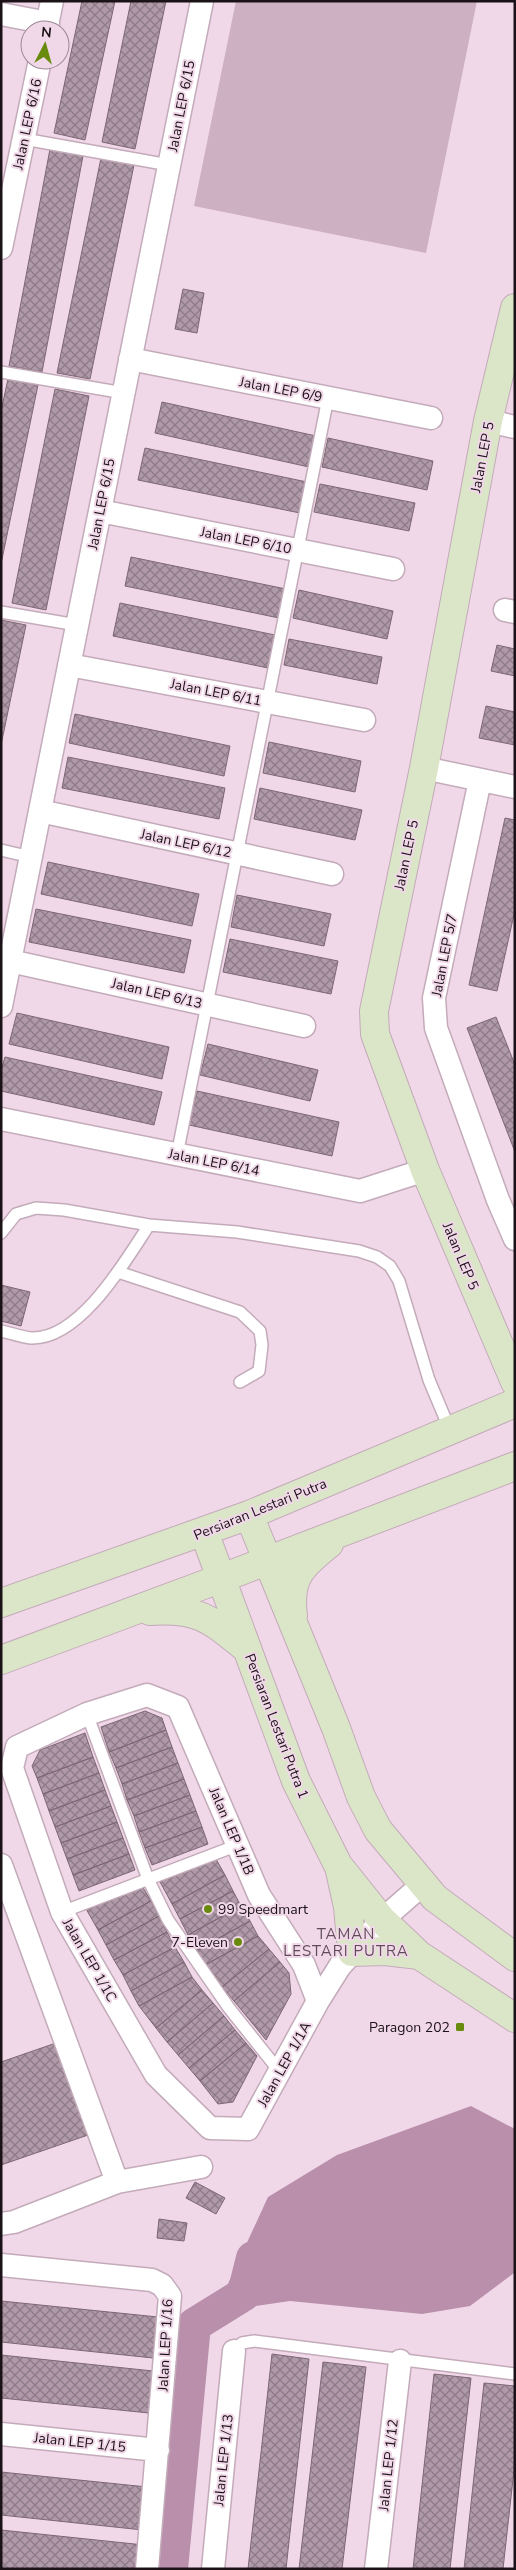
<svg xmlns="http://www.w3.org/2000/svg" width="516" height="2570" viewBox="0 0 516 2570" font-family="'Nunito Sans',sans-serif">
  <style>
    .green { fill: #cdb0c2 }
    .water { fill: #b98fab }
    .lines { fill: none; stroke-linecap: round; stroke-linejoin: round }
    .river { stroke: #b98fab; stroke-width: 34 }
    .building { fill: url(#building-cross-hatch); stroke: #7d6775 }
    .lane-casing { stroke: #c3abba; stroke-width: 14 }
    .street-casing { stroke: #c3abba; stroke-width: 25 }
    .secondary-casing { stroke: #c3abba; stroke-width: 30 }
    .lane { stroke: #fff; stroke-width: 11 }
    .street { stroke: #fff; stroke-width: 22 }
    .secondary { stroke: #dbe5c7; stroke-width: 28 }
    .poi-dot { fill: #688a0d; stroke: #f1d8e8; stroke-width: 2 }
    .labels { text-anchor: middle; stroke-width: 4; stroke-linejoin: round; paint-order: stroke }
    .street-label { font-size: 14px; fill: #1b1218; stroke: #f1d8e8 }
    .poi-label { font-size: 14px; fill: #1b1218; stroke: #f1d8e8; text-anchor: end }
    .neighbourhood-label { font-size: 15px; letter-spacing: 1px; fill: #604c59; stroke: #f1d8e8 }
  </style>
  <defs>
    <pattern id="building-cross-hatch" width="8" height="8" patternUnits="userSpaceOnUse" patternTransform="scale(1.25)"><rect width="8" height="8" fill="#b099a8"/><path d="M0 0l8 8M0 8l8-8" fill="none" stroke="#8e7b88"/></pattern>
  </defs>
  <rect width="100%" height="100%" fill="#f1d8e8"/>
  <path class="green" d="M236 1H477L426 253 194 206Z"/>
  <path class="water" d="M471 2106 515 2129 514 2273 470 2306 422 2314 290 2301 243 2308 227 2286 268 2197 337 2155Z"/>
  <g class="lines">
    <path class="river" d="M171 2569 194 2325 244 2294 253 2258"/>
  </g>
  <path class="building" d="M82 1H115L85 140 54 133Z
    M131 1H166L135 149 102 142Z
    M50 149 83 156 42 372 9 366Z
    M101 158 134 165 90 379 57 373Z
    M183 289 204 293 197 333 175 329Z
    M8 379 38 385 1 564V411Z
    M55 389 89 396 46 610 12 603Z
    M162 402 316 436 309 467 155 433Z
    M328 438 433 461 427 490 322 467Z
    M145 448 307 482 300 513 138 480Z
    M320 484 415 503 409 531 314 512Z
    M131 557 286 589 279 618 125 586Z
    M299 590 393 611 387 639 293 618Z
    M120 603 275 635 268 668 113 636Z
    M1 620 26 625 1 745Z
    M289 639 382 657 377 684 284 665Z
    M497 645 515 649V676L491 671Z
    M486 706 515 712V745L479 738Z
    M75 714 230 746 224 776 69 743Z
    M269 742 361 761 355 792 263 773Z
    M68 757 225 788 219 819 62 788Z
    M260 788 362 810 355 840 254 819Z
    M505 818 515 820V910L497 991 469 985Z
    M48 862 199 894 192 926 41 894Z
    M237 895 331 914 324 946 231 927Z
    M36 909 191 940 184 973 29 942Z
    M230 939 338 961 331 994 223 972Z
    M17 1013 169 1047 162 1079 9 1044Z
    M496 1017 515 1065V1152L467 1028Z
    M208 1044 318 1070 310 1101 200 1075Z
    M5 1057 162 1092 154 1125 1 1091V1071Z
    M197 1091 339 1122 332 1156 189 1125Z
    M1 1285 30 1292 21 1326 1 1321Z
    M145 1711 162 1718 166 1730 109 1752 101 1727Z
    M166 1730 172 1747 116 1768 109 1752Z
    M85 1733 93 1757 37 1778 32 1766 40 1750Z
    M172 1747 178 1763 122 1784 116 1768Z
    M93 1757 99 1773 43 1794 37 1778Z
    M178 1763 184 1779 127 1800 122 1784Z
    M99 1773 105 1790 49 1811 43 1794Z
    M184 1779 190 1795 134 1816 127 1800Z
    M105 1790 111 1806 55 1827 49 1811Z
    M190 1795 196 1811 139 1832 134 1816Z
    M111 1806 117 1822 61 1843 55 1827Z
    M196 1811 202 1827 145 1848 139 1832Z
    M117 1822 123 1838 67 1859 61 1843Z
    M202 1827 208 1844 152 1865 145 1848Z
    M123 1838 129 1854 73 1875 67 1859Z
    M129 1854 135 1870 79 1891 73 1875Z
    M216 1859 225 1875 172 1904 159 1880Z
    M225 1875 233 1891 180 1919 172 1904Z
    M142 1886 151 1901 98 1930 85 1907Z
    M233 1891 241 1906 188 1935 180 1919Z
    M151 1901 159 1916 106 1945 98 1930Z
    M241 1906 250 1921 197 1950 188 1935Z
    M159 1916 167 1932 114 1960 106 1945Z
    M250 1921 258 1936 205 1965 197 1950Z
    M167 1932 175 1947 123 1975 114 1960Z
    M258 1936 269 1949 222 1987 205 1965Z
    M175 1947 184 1962 131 1991 123 1975Z
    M269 1949 280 1962 234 2001 222 1987Z
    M184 1962 192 1977 139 2006 131 1991Z
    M280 1962 289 1973 291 1994 266 2040 234 2001Z
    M192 1977 202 1990 156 2028 139 2006Z
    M202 1990 213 2003 167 2042 156 2028Z
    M213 2003 224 2016 178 2055 167 2042Z
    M224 2016 235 2030 189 2068 178 2055Z
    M235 2030 246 2043 200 2081 189 2068Z
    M56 2043 88 2135 1 2165V2062Z
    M246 2043 257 2056 233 2102 218 2104 200 2081Z
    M195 2182 225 2198 216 2214 186 2198Z
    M159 2219 187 2223 184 2241 157 2238Z
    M1 2301 158 2317 153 2358 1 2342Z
    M272 2354 309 2359 286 2569H248Z
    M1 2355 153 2371 149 2413 1 2398Z
    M323 2362 366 2367 342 2569H299Z
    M434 2374 471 2378 450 2569H413Z
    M484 2383 515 2386V2461L503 2569H464Z
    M1 2472 147 2487 143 2530 1 2515Z
    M1 2530 144 2545 141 2569H1Z"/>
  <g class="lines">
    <g class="lane-casing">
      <path id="lane" d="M24 139 169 165
        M1 372 124 393
        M1 612 77 625
        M1 850 31 857
        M177 1155 328 398
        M1 1233 16 1214 36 1208 64 1210 149 1225 237 1232 359 1251 377 1257 390 1266 399 1281 429 1380 450 1430
        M118 1272 240 1312 260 1331 262 1345 259 1371 240 1382
        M1 1331C11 1333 22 1337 31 1338 80 1340 126 1260 149 1225
        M87 1714 148 1879 168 1920 229 2008 280 2072
        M62 1912 238 1845
        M234 2351 242 2343 254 2341 515 2374"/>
    </g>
    <g class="street-casing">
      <path id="street" d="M1 14 48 23
        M46 30 52 1
        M1 248 40 60
        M130 359 431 418
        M488 421 515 427
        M100 511 393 569
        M505 610 515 612
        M69 665 364 720
        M424 768 515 787
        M480 780 434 998 436 1028 498 1200 515 1239
        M40 811 332 874
        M10 961 304 1026
        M1 1006 202 1
        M1 1119 360 1191 425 1170
        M1 1865 117 2182
        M318 2001 304 1965 259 1895 178 1707 147 1695 87 1714 17 1747 12 1768 62 1912 156 2075 210 2128 248 2129 318 2001 340 1966 382 1920 423 1884
        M1 2224 14 2222 117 2182 201 2167
        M1 2265 152 2280 162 2285 170 2296 147 2569
        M1 2434 158 2450
        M213 2569 234 2351
        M376 2569 400 2361"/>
    </g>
    <g class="secondary-casing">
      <path id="secondary" d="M515 308 488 421 424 768 374 1011 375 1034 425 1170 515 1382
        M249 1515 336 1728 361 1797 378 1830 435 1898 515 1957
        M204 1532 296 1781 338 1865 382 1920 419 1955 515 2018
        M1 1603 249 1515 515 1403
        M150 1611C200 1608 210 1619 247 1649
        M293 1616C288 1578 301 1566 329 1544
        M1 1660 222 1578 515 1466
        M340 1871 348 1907 352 1952 385 1951 419 1955"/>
    </g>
    <use href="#lane" class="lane"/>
    <use href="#street" class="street"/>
    <use href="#secondary" class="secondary"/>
  </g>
  <g class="poi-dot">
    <circle cx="208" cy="1909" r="5"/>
    <circle cx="238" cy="1942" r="5"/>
    <rect x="455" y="2022" width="10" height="10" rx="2.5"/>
  </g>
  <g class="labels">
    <g class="street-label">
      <text transform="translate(181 106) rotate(-79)" y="5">Jalan LEP 6/15</text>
      <text transform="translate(27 124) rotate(-78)" y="5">Jalan LEP 6/16</text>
      <text transform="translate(281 389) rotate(11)" y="5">Jalan LEP 6/9</text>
      <text transform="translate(482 457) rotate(-79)" y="5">Jalan LEP 5</text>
      <text transform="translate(101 504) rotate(-79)" y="5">Jalan LEP 6/15</text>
      <text transform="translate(246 540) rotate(11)" y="5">Jalan LEP 6/10</text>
      <text transform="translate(216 692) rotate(11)" y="5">Jalan LEP 6/11</text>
      <text transform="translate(186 843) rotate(12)" y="5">Jalan LEP 6/12</text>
      <text transform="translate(406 855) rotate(-78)" y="5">Jalan LEP 5</text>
      <text transform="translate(444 955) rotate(-79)" y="5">Jalan LEP 5/7</text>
      <text transform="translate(157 993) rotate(13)" y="5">Jalan LEP 6/13</text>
      <text transform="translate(214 1162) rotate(11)" y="5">Jalan LEP 6/14</text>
      <text transform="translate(461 1256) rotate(67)" y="5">Jalan LEP 5</text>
      <text transform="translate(260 1509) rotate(-22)" y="5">Persiaran Lestari Putra</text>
      <text transform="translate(277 1726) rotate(69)" y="5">Persiaran Lestari Putra 1</text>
      <text transform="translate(232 1831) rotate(67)" y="5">Jalan LEP 1/1B</text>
      <text transform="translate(90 1960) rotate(60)" y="5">Jalan LEP 1/1C</text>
      <text transform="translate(284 2064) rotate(-61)" y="5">Jalan LEP 1/1A</text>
      <text transform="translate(165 2345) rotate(-87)" y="5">Jalan LEP 1/16</text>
      <text transform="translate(80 2442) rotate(6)" y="5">Jalan LEP 1/15</text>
      <text transform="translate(223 2460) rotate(-84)" y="5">Jalan LEP 1/13</text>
      <text transform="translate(388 2465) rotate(-84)" y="5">Jalan LEP 1/12</text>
    </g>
    <g class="poi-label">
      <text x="218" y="1914" text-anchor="start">99 Speedmart</text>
      <text x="228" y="1947">7-Eleven</text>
      <text x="450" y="2032">Paragon 202</text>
    </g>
    <g class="neighbourhood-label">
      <text x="346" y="1939">TAMAN<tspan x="346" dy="17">LESTARI PUTRA</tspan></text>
    </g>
  </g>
  <rect width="516" height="2570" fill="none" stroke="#1b1218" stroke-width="5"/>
  <g transform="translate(45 45) rotate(6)"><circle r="24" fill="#f1d8e8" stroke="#9b8995"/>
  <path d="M0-4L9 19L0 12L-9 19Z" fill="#688a0d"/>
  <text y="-8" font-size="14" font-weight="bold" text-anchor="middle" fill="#1b1218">N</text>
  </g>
</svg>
